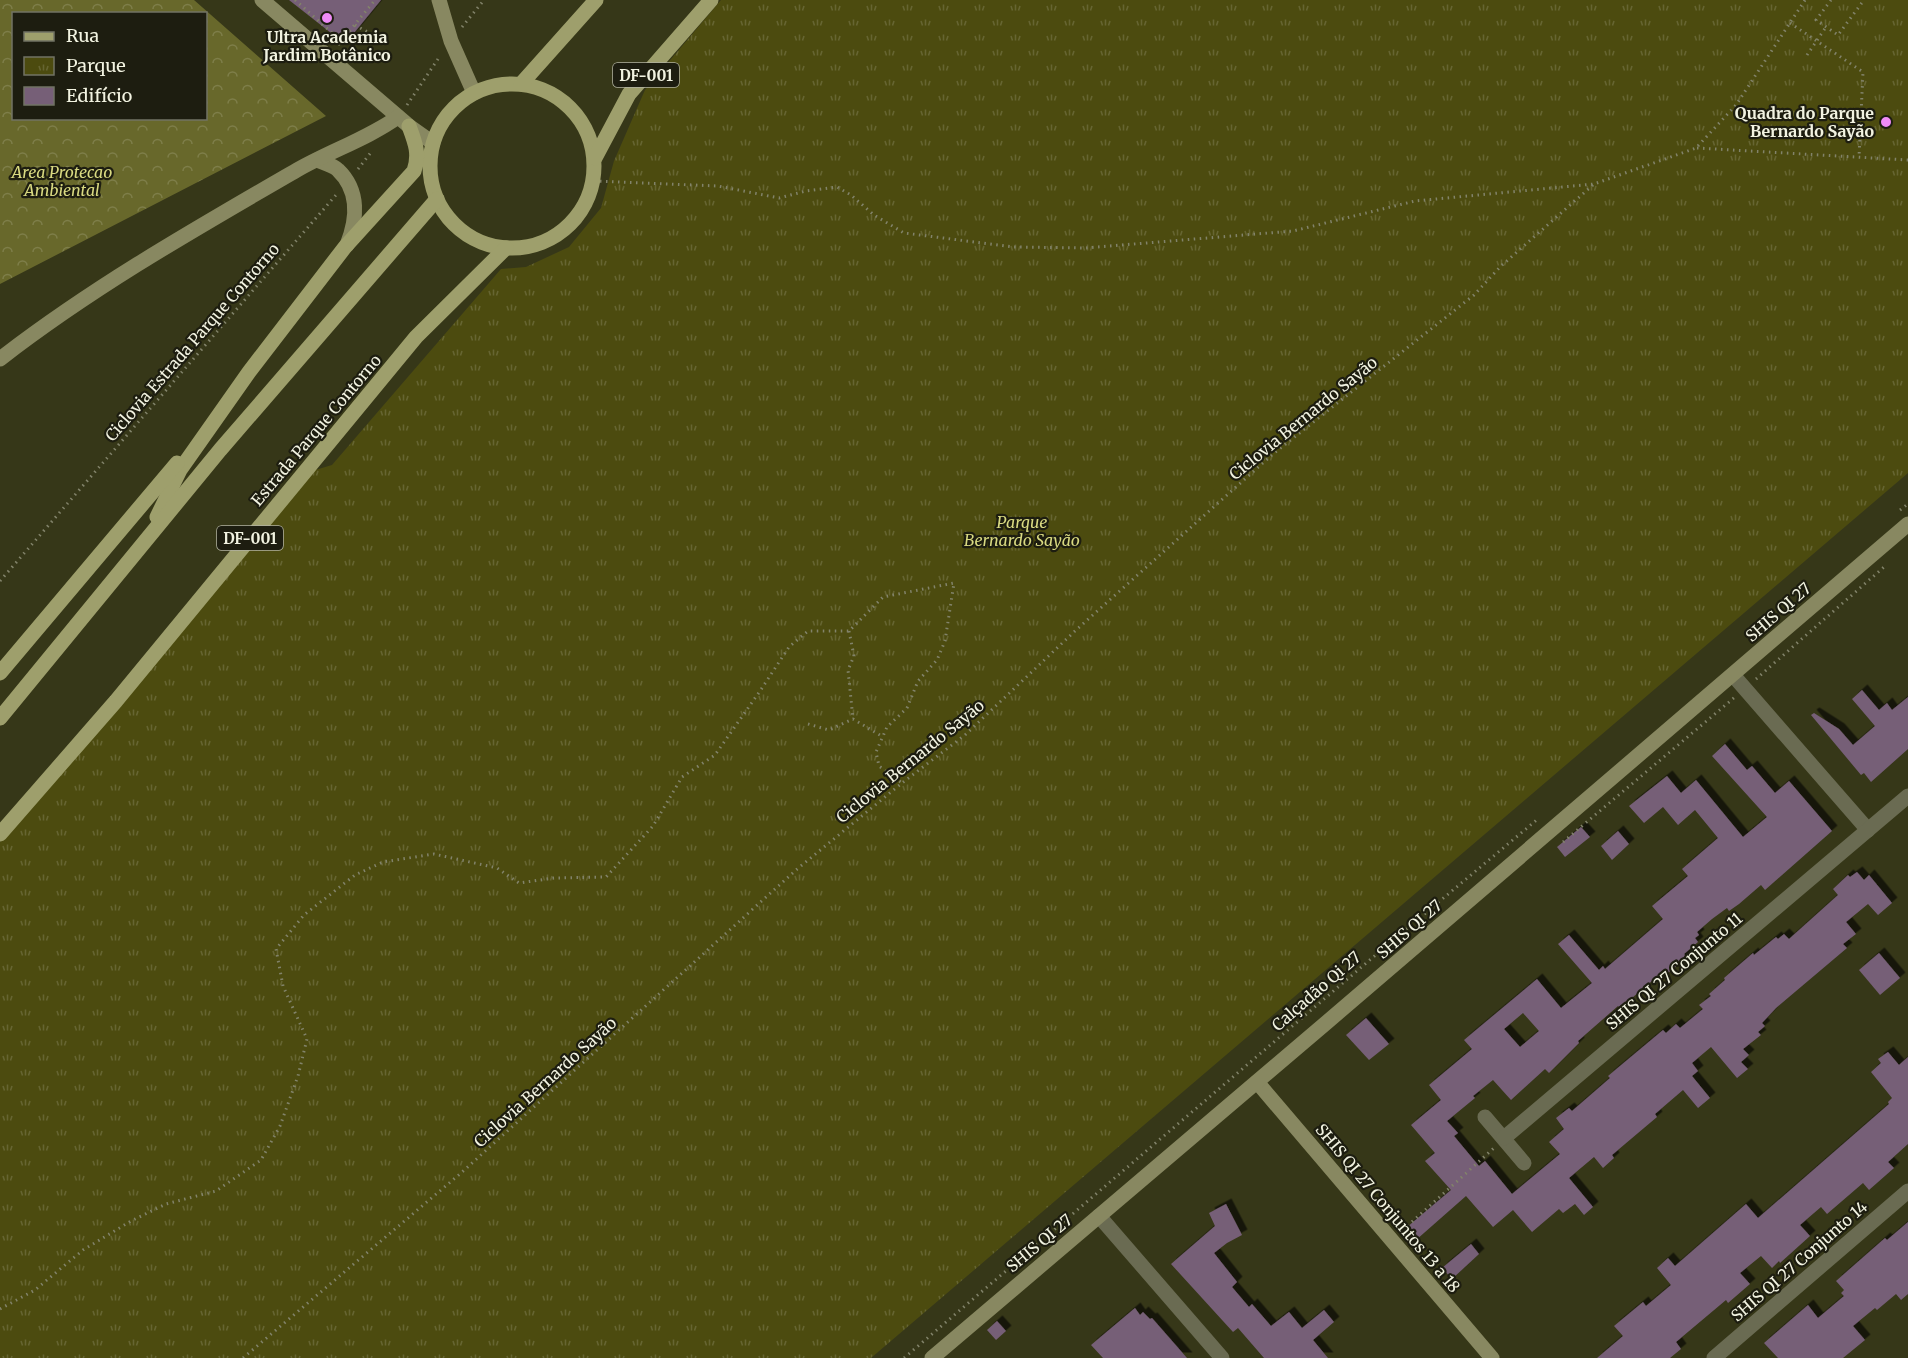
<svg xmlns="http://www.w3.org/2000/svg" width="1908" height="1358" font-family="Merriweather,serif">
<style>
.forest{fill:url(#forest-crowns);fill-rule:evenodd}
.park{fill:url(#park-tufts)}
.building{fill:#765f77;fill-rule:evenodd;filter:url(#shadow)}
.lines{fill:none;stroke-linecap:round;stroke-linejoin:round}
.path{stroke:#82836a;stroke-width:3;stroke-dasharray:1.5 4.5;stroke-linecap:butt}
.street{stroke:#6a6b52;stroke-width:15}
.secondary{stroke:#888861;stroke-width:15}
.primary{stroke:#9e9f6c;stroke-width:15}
.poi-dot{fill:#ef8bf7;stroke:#1d1d10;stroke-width:2}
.labels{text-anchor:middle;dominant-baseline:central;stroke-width:4.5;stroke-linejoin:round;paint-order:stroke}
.shield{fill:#1d1d10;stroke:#b2b3a2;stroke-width:1.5}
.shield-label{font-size:15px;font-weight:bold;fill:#f2f3e1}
.poi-label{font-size:16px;font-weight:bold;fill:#f2f3e1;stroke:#1d1d10}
.park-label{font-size:16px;font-style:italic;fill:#d9da81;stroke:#1d1d10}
.street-label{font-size:16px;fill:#f2f3e1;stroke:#1d1d10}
</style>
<defs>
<pattern id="forest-crowns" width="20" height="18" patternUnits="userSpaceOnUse" patternTransform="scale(1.5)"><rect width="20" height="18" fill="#68682b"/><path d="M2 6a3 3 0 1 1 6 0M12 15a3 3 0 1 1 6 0" fill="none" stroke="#7e7e49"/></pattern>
<pattern id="park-tufts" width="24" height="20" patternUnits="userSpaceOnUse" patternTransform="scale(1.5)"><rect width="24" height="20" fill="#4c4b0f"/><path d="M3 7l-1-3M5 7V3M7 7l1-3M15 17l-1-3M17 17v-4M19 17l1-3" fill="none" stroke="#666532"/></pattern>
<filter id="shadow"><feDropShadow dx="5.5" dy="-5.5" stdDeviation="0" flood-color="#0009"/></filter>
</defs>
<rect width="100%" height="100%" fill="#363718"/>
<path class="forest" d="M0,0h194l132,116 -326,168zM14,14h192v104h-192z"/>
<path class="park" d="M721,0h1187v473l-1037,885h-871v-516l302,-368 30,-9 169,-196 25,-2 43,-20 32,-39 13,-47 31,-71z"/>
<g class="building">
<path d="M289,0h92l-36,44z"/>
<path d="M1862,690l17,20 8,-7 5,7 16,-13v52l-37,33 -7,-9 -3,2 -50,-60 3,-2 25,16 14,16 22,-19 -23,-27z"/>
<path d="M1725,744l22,26 5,-4 23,27 14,-12 43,50 -67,59 -4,-5 -22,19 -10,7 -2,-3 -15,11 -15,13 2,3 -4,3 3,4 -14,12 3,3 -32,27 -3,-3 -32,27 -2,-2 -40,35 1,2 -30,30 -4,-4 -34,31 -18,-20 -20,16 2,2 -28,23 11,12 -4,3 25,30 6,-5 27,33 48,-40 -11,-12 15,-13 -8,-11 13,-10 3,3 38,-33 -2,-2 55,-46 3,3 10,-9 4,4 23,-19 -4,-4 12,-9 -2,-2 16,-14 -1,-2 29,-25 1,2 22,-18 2,2 6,-5 5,5 49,-44 -5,-6 15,-14 2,2 7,-5 7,8 5,-5 23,28 -14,12 -10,-11 -22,18 10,12 -13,10 4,4 -71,60 -14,15 3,3 -7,6 3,3 -18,14 6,6 -8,7 7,7 -11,9 -26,-31 -19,16 6,8 -6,5 18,22 -12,10 -15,-18 -28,24 2,3 -45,38 2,3 -11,10 -9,-11 -25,21 24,29 -9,8 -9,-11 -12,9 -4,-4 -27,23 -19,-22 -20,17 -27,-31 -50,44 -10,-12 45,-38 -26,-29 10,-8 -24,-28 30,-25 -12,-15 43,-36 -8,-9 73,-61 24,29 31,-25 -34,-39 11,-9 30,35 4,-4 2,3 58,-50 -11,-13 36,-30 -6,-7 36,-31 -23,-28 -17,15 -15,-18 -19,16 -15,-17 38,-30 14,17 15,-13 47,57 24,-20 -55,-61zM1523,1013l16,18 -19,16 -16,-18z"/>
<path d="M1581,827l9,10 -25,20 -8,-10z"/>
<path d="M1618,831l11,13 -17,16 -11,-14z"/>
<path d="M1879,953l21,25 -20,17 -21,-25z"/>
<path d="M1366,1018l23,26 -20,16 -23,-25z"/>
<path d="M1888,1052l11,13 9,-8v87l-20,18 6,6 -25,22 -6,-7 -36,31 -6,-7 -21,18 10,11 -30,27 -1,-2 -7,7 -11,-12 -21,17 10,11 -22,19 -2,-3 -50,42 5,7 -11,9h-73l26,-22 -9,-10 29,-24 3,4 25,-21 -14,-17 11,-10 7,8 71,-62 12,14 131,-114 -1,-2 4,-4 -21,-26 10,-9 -3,-4z"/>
<path d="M1226,1204l16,31 -15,8 -13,10 23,29 -5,5 17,20 3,-3 19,22 18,-14 13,16 22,-18 10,12 -21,18 15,18h-64l-26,-30 -5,4 -62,-68 44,-38 -6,-13z"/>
<path d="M1908,1222v72l-7,6 -5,-6 -19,16 -2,-2 -22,18 12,14 -22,18h-65l-14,-15 44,-38 10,13 26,-22 -3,-3 3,-3 -8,-9 49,-43 2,2z"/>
<path d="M1471,1244l8,10 -27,25 -10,-11z"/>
<path d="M1135,1308l5,7 3,-3 7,7 2,-1 35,40h-84l-12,-13z"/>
<path d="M997,1321l9,10 -10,9 -9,-10z"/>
</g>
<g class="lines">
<g class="path">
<path d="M295,0l46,41"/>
<path d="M1831,0l-15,20 22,15 26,-35"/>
<path d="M1790,23l73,49 -4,85"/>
<path d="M355,25l23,13"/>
<path d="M462,27l22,-27"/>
<path d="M338,45l37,-45"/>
<path d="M1807,55l19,-28"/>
<path d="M407,105l33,-49"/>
<path d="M1697,148l211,12"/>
<path d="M358,169l14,-18"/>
<path d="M594,181l124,5 61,12 27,-7 31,-4 14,8 23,20 30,18 110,14 71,1 208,-17 122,-30 179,-17 102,-36 40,-43 69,-105"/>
<path d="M1900,510l8,-6"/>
<path d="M0,581l336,-386"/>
<path d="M849,631l5,25 -6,14 5,49"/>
<path d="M1756,679l128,-112"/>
<path d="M808,724l21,6 24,-11 30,18"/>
<path d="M1563,842l172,-145"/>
<path d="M1403,1230l91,-82"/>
<path d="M0,1309l35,-19 48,-40 48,-29 35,-17 50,-13 45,-31 19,-34 18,-50 9,-37 -24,-53 -7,-37 28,-34 51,-40 28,-13 51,-8 63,14 22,15 35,-5 52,-1 47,-51 29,-49 33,-22 45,-64 29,-44 19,-16h41l34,-34 71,-14 -9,58 -8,19 -19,21 -11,27 -20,19 -11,25 3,14 23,17"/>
<path d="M243,1358l218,-185 335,-303 106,-87 63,-48 110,-104 198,-177 201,-159 27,-29 93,-82"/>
<path d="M904,1358l481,-411 154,-129"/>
</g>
<g class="street">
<path d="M1733,675l135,155"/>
<path d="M1485,1117l39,46"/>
<path d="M1504,1138l404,-342"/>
<path d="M1099,1216l123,142"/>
<path d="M1714,1358l194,-167"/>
</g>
<g class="secondary">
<path d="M262,0l147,126 24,17"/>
<path d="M439,0l12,41 23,52"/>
<path d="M317,160c7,3 16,5 21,10 22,21 19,50 9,75"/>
<path d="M0,359c93,-72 195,-130 297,-189 33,-19 70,-31 101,-53"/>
<path d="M1257,1082l235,276"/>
<path d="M932,1358l394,-335 582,-499"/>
</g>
<g class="primary">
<circle cx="512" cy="166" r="82"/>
<path d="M521,84l75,-84"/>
<path d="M595,158l34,-64 82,-94"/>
<path d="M157,517l23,-47 69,-98 96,-125 69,-76c6,-17 1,-29 -5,-45"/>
<path d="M0,673l177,-210"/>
<path d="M0,718l220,-268 217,-251"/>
<path d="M0,834l116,-133 300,-364 90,-89"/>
</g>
</g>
<g class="poi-dot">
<circle cx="327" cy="18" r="6"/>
<circle cx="1886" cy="122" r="6"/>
</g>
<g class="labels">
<g class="shield">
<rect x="613" y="63" width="66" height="24" rx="4.5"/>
<rect x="217" y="526" width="66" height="24" rx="4.5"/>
</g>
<g class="shield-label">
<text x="646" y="75">DF-001</text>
<text x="250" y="538">DF-001</text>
</g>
<g class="poi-label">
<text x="327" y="37">Ultra Academia<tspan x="327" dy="18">Jardim Botânico</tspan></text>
<text x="1874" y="113" text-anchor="end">Quadra do Parque<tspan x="1874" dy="18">Bernardo Sayão</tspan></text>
</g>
<g class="park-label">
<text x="62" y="172">Area Protecao<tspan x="62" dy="18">Ambiental</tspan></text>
<text x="1022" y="522">Parque<tspan x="1022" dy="18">Bernardo Sayão</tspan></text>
</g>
<g class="street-label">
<text transform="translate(192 342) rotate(-49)">Ciclovia Estrada Parque Contorno</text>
<text transform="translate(1303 418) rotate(-39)">Ciclovia Bernardo Sayão</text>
<text transform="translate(316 430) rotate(-50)">Estrada Parque Contorno</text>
<text transform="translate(1778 612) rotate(-41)">SHIS QI 27</text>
<text transform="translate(910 761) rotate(-39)">Ciclovia Bernardo Sayão</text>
<text transform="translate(1409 929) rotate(-41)">SHIS QI 27</text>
<text transform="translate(1674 971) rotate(-40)">SHIS QI 27 Conjunto 11</text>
<text transform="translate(1316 991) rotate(-41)">Calçadão Qi 27</text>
<text transform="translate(545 1082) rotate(-42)">Ciclovia Bernardo Sayão</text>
<text transform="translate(1388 1208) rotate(50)">SHIS QI 27 Conjuntos 13 a 18</text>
<text transform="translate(1039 1243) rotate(-40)">SHIS QI 27</text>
<text transform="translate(1799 1261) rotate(-41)">SHIS QI 27 Conjunto 14</text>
</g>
</g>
<rect x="12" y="12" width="195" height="108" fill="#1d1d10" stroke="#727364" stroke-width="1.5"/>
<rect x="24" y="32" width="30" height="9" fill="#9e9f6c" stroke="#727364" stroke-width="1.5"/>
<text x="66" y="42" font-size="18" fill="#f2f3e1">Rua</text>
<rect x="24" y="57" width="30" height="18" fill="url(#park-tufts)" stroke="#727364" stroke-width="1.5"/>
<text x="66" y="72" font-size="18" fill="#f2f3e1">Parque</text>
<rect x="24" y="87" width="30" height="18" fill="#765f77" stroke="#727364" stroke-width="1.5"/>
<text x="66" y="102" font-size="18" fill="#f2f3e1">Edifício</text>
</svg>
